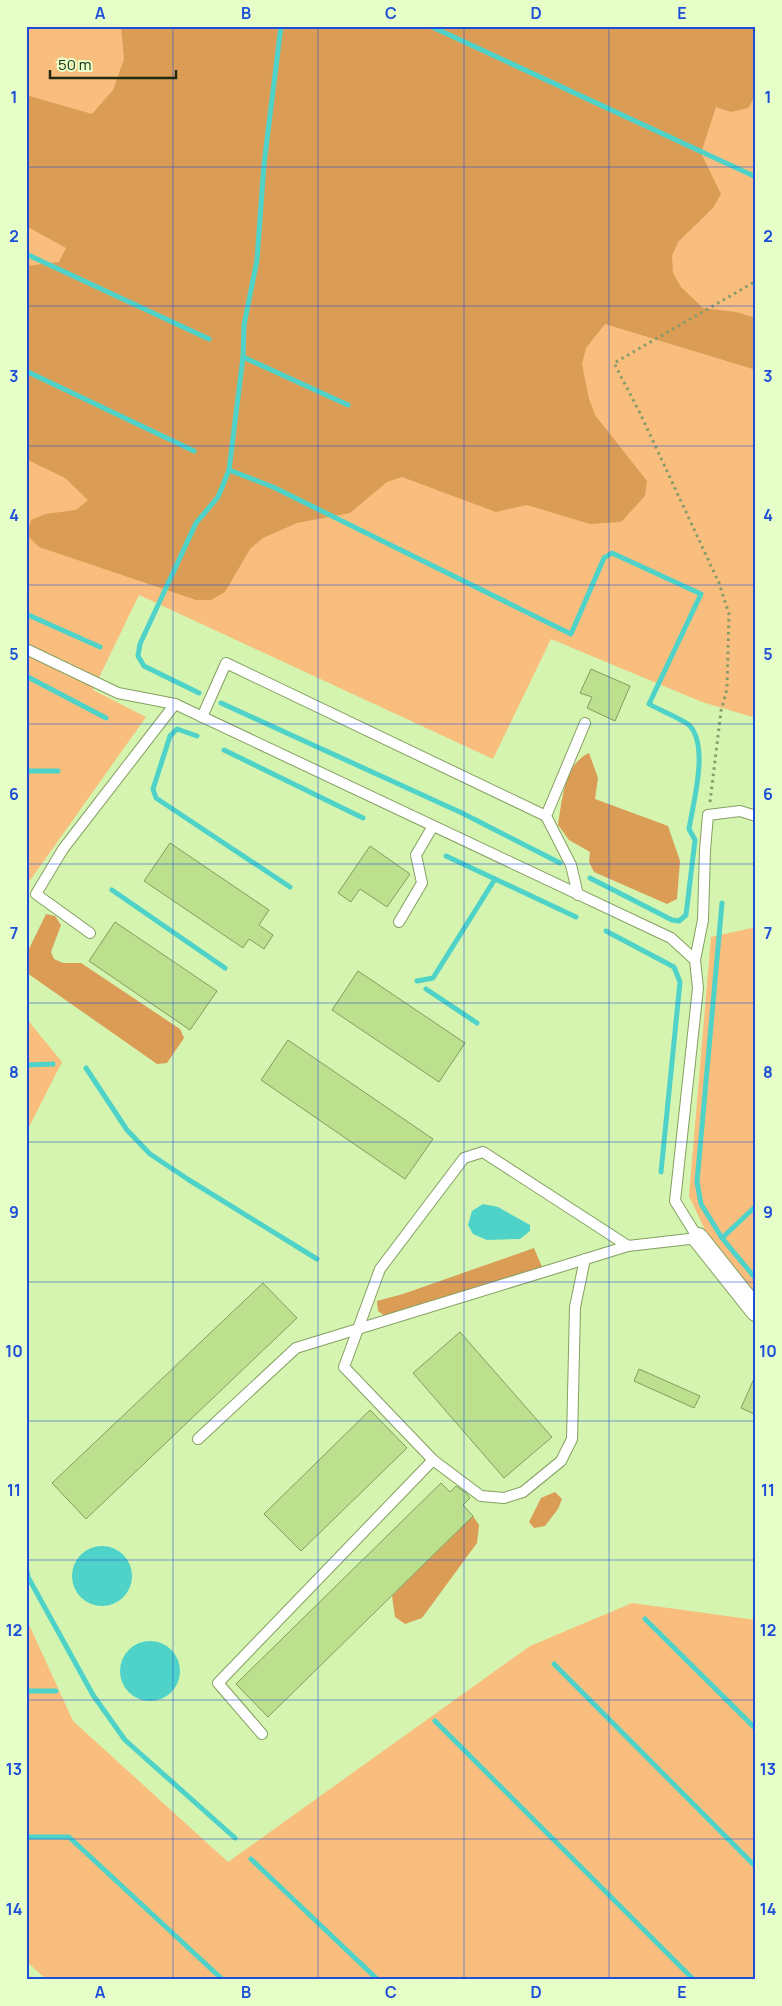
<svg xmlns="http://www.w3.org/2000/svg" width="782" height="2006" font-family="Manrope,sans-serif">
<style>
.green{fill:#f9be7d}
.forest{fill:#db9c56}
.water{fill:#4fd3c8}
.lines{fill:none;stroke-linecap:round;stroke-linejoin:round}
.stream{stroke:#4fd3c8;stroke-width:5}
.building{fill:#bce08d;stroke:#829e5e}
.service-casing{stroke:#85a061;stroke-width:12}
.minor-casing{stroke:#85a061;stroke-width:22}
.path{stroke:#859c6a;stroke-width:3;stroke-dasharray:2.5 4;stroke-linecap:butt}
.service{stroke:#fff;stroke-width:10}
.minor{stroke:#fff;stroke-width:20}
.grid{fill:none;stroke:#1d4ed8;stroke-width:1;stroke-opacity:0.55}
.neatline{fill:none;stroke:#1d4ed8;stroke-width:2}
.grid-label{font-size:16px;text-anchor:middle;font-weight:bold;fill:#1d4ed8}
</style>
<rect width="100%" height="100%" fill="#d5f4b0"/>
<g class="green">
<path d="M26,26h730v692l-54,-16 -151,-63 -58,120 -354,-164 -46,95 53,27 -120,169z"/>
<path d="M756,927v367l-49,-60 -18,-38 22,-259z"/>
<path d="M26,1018l36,44 -36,71z"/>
<path d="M632,1603l124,17v360h-709l-21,-19v-343l47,103 155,141 302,-216z"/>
</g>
<g class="forest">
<path d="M121,26h635v69l-8,13 -17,4 -15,-5 -15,46 20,41 -8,14 -35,34 -6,14 1,17 8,14 22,21 33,4 20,6v52l-151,-46 -19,24 -4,16 7,35 6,16 52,66 -2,15 -24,26 -31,2 -63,-19 -31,7 -94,-35 -15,5 -37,31 -53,10 -34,15 -13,11 -25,43 -14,8h-15l-157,-53 -12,-12 4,-15 14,-6 31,-4 12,-10 -23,-22 -39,-19v-193l33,-4 7,-14 -40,-22v-131l66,19 21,-24 11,-31z"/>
<path d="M589,753l9,25 -3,21 73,27 12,35 -3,38 -10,5 -73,-32 -5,-10 1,-10 -21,-12 -11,-15c4,-24 6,-61 31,-72z"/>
<path d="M46,914l9,2 6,9 -10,27 3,7 9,4h18l99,66 4,9 -17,25 -10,1 -130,-91 -1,-18z"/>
<path d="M534,1248l8,19 -157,49 -7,-5 -1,-10 26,-7z"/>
<path d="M555,1492l7,7 -4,10 -13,17 -11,2 -5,-6 12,-24z"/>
<path d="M473,1516l6,9 -2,18 -55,75 -17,6 -10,-7 -3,-21z"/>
</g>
<g class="water">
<path d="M483,1204l15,3 32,18v6l-10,8 -33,1 -14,-6 -5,-9 4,-14z"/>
<circle cx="102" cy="1576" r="30"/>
<circle cx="150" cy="1671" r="30"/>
</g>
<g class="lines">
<g class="stream">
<path d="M430,26l326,151"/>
<path d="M26,254l183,85"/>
<path d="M243,357l105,48"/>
<path d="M26,371l168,80"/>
<path d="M229,470l44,17 298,147 33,-76 8,-5 89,41 -52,110c8,5 36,16 41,22 19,22 3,77 -1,103l6,11 -9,75 -7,6 -7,-1 -82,-42"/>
<path d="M26,614l74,33"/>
<path d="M26,676l80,42"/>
<path d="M199,693l-55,-27 -6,-10 2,-12 56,-121 22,-26 11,-27 14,-113 1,-32 13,-65 7,-96 17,-138"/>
<path d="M221,703l241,110 98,50"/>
<path d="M197,736l-20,-7 -7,7 -17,53 3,9 134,89"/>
<path d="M224,750l139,68"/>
<path d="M26,771h32"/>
<path d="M446,856l130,61"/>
<path d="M112,890l113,78"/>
<path d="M722,903l-25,279 4,22 21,34 34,41"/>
<path d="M606,931l68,36 6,15 -19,190"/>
<path d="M417,981l16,-3 62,-99"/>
<path d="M426,989l51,34"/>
<path d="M26,1065l27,-1"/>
<path d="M86,1068l41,62 23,24 39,26 128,79"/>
<path d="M722,1238l34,-32"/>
<path d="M26,1566l2,11 65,118 32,45 110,98"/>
<path d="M645,1619l111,110"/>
<path d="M554,1664l202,203"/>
<path d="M26,1691h30"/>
<path d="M435,1721l259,259"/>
<path d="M26,1837h43l154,143"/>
<path d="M251,1859l127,121"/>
</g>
</g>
<g class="building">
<path d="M591,669l39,17 -15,35 -28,-13 5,-11 -12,-4z"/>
<path d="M170,843l99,67 -10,15 14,10 -9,14 -15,-10 -6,9 -99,-67z"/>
<path d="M370,846l40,28 -23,33 -27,-18 -9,13 -13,-9z"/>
<path d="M115,922l102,69 -27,39 -101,-69z"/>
<path d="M358,971l107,72 -26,39 -107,-72z"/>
<path d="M288,1040l145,99 -28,40 -144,-99z"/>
<path d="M263,1283l34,35 -211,201 -34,-36z"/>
<path d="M460,1332l92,105 -48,41 -91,-105z"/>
<path d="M639,1369l61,27 -6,12 -60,-27z"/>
<path d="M756,1374v41l-15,-7z"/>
<path d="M370,1410l37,38 -106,103 -37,-37z"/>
<path d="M441,1483l9,9 6,-6 10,7 4,5 -7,7 10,11 -205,201 -32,-33z"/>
</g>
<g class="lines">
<g class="service-casing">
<g id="service">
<path d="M26,649l92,44 57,11 496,234 24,22 3,28 -23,213 23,37 -70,8 -145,-94 -19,6 -84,111 -36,98 89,93 48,36 23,2 19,-6 38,-31 11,-22 3,-132 10,-48"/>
<path d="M202,717l24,-54 320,153"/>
<path d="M578,895l-7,-30 -25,-49 39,-93"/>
<path d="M399,922l23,-39 -6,-28 17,-29"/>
<path d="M90,933l-54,-39 27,-45 112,-145"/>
<path d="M695,960l8,-40 2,-70 3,-35 32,-4 16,5"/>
<path d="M198,1439l98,-91 332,-102"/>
<path d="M262,1734l-44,-51 215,-223"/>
</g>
</g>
<g class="minor-casing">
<path id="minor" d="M698,1238l58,73"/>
</g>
<path class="path" d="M710,802l11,-91 6,-22 2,-75 -10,-31 -79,-170 -26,-50 142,-82"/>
<use href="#service" class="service"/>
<use href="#minor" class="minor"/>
</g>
<path class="grid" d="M173,26v1954M318,26v1954M464,26v1954M609,26v1954M26,167h730M26,306h730M26,446h730M26,585h730M26,724h730M26,864h730M26,1003h730M26,1142h730M26,1282h730M26,1421h730M26,1560h730M26,1700h730M26,1839h730"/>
<rect width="782" height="2006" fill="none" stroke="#e6ffc9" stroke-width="55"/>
<path d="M50 70v8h126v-8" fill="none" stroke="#202b11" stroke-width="2.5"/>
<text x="58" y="70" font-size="15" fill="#202b11" stroke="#e6ffc9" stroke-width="4" paint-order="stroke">50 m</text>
<rect x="28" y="28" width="726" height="1950" class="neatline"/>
<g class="grid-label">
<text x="100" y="19">A</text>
<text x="246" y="19">B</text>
<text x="391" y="19">C</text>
<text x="536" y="19">D</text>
<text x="682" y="19">E</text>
<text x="14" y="103">1</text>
<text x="768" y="103">1</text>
<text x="14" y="242">2</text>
<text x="768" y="242">2</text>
<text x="14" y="382">3</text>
<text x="768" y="382">3</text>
<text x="14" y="521">4</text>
<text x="768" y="521">4</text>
<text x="14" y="660">5</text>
<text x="768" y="660">5</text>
<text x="14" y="800">6</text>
<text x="768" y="800">6</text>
<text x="14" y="939">7</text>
<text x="768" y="939">7</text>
<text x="14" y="1078">8</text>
<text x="768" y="1078">8</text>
<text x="14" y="1218">9</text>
<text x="768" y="1218">9</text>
<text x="14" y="1357">10</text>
<text x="768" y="1357">10</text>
<text x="14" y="1496">11</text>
<text x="768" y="1496">11</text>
<text x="14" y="1636">12</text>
<text x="768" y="1636">12</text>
<text x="14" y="1775">13</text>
<text x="768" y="1775">13</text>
<text x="14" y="1915">14</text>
<text x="768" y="1915">14</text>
<text x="100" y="1998">A</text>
<text x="246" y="1998">B</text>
<text x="391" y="1998">C</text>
<text x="536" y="1998">D</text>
<text x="682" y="1998">E</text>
</g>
</svg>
